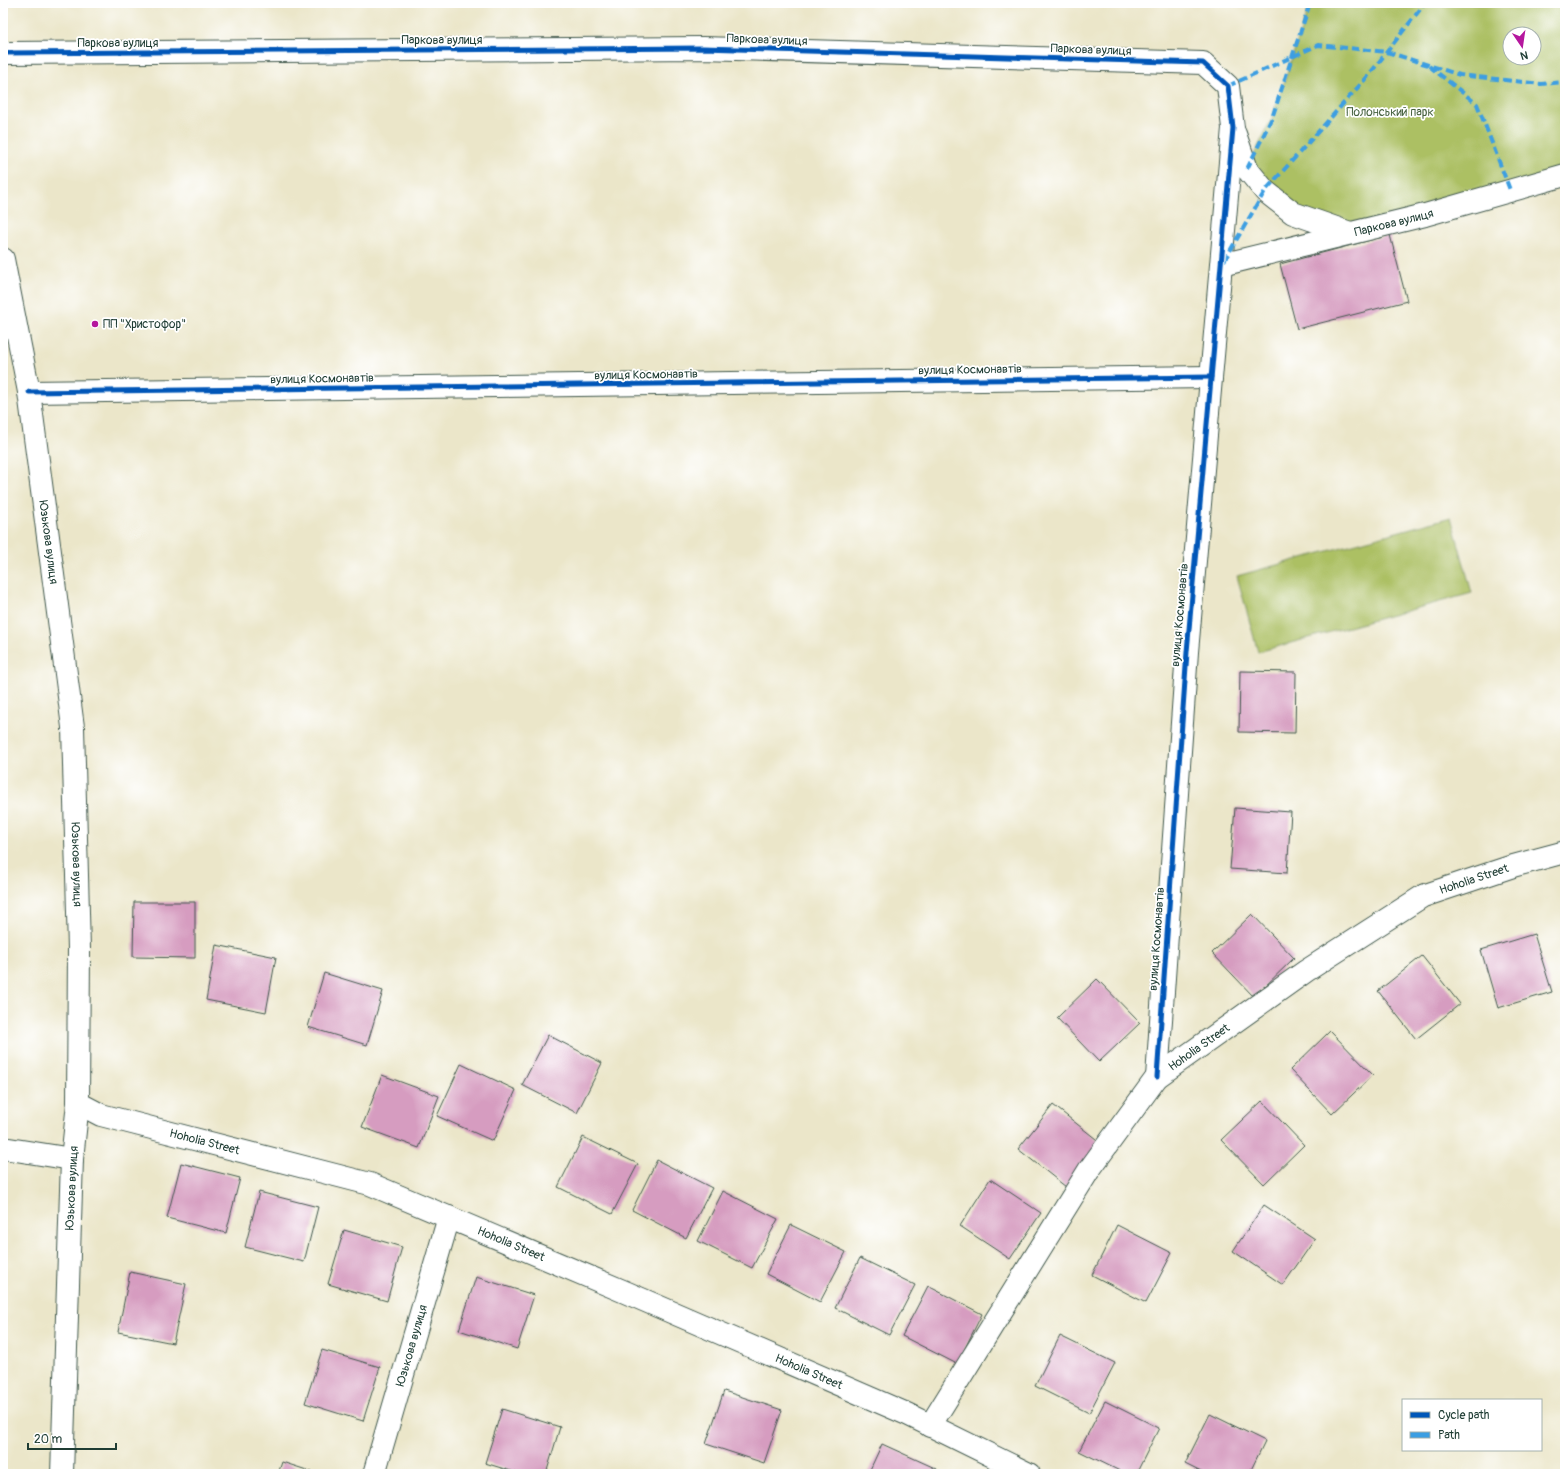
<svg xmlns="http://www.w3.org/2000/svg" width="1568" height="1477" font-family="Pangolin,sans-serif">
<style>
.green{fill:#acc064;stroke:#667e4c;fill-rule:evenodd}
.building{fill:#d69cc0}
.lines{fill:none;stroke-linecap:round;stroke-linejoin:round}
.minor-casing{stroke:#3e564a;stroke-width:24}
.major-casing{stroke:#3e564a;stroke-width:24}
.minor{stroke:#fff;stroke-width:22}
.major{stroke:#fff;stroke-width:22}
.quiet{stroke:#3c9ee2;stroke-width:4;stroke-dasharray:8 4;stroke-linecap:butt}
.cycleway-casing{stroke:#fff;stroke-width:8}
.cycleway{stroke:#0057b8;stroke-width:5}
.poi-dot{fill:#b5179e;stroke:#fff;stroke-width:1.5}
.labels{text-anchor:middle;dominant-baseline:central;stroke-width:3.5;stroke-linejoin:round;paint-order:stroke}
.street-label{font-size:12px;fill:#1f3d34;stroke:#fff}
.park-label{font-size:12px;fill:#496442;stroke:#fff}
.poi-label{font-size:12px;fill:#1f3d34;stroke:#fff;text-anchor:start}
</style>
<rect width="100%" height="100%" fill="#fff"/>
<filter id="ink" filterUnits="userSpaceOnUse"><feTurbulence type="fractalNoise" baseFrequency=".025" numOctaves="2"/><feDisplacementMap in="SourceGraphic" scale="8" xChannelSelector="R" yChannelSelector="G"/><feConvolveMatrix kernelMatrix="1 2 1 2 8 2 1 2 1" color-interpolation-filters="sRGB"/></filter>
<filter id="wash" filterUnits="userSpaceOnUse"><feTurbulence type="fractalNoise" baseFrequency=".012" numOctaves="4" result="noise"/><feDisplacementMap in="SourceGraphic" scale="16" xChannelSelector="R" yChannelSelector="G"/><feGaussianBlur stdDeviation="0.9" result="paint"/><feColorMatrix in="noise" values="0 0 0 0 0 0 0 0 0 0 0 0 0 0 0 0 0 1.4 0 .05"/><feComposite in="paint" operator="in"/></filter>
<g filter="url(#wash)">
<rect width="100%" height="100%" fill="#ebe6c9"/>
<g class="green">
<path d="M1310,3h255v172l-215,58 -57,-20 -46,-44 25,-51zM1510,34h24v24h-24z"/>
<path d="M1451,517l21,76 -214,59 -21,-76z"/>
</g>
<g id="blocks">
<g class="building">
<path d="M1390,235l17,66 -110,28 -17,-65z"/>
<path d="M1240,671l56,1 -1,61 -56,-1z"/>
<path d="M1235,808l56,4 -4,61 -57,-4z"/>
<path d="M134,902h61v56l-62,-1z"/>
<path d="M1252,914l42,44 -40,39 -42,-44z"/>
<path d="M1534,934l18,58 -54,16 -17,-58z"/>
<path d="M216,945l60,12 -10,55 -60,-12z"/>
<path d="M1422,956l38,48 -44,35 -38,-48z"/>
<path d="M324,973l59,18 -16,54 -59,-18z"/>
<path d="M1097,979l43,44 -41,39 -42,-44z"/>
<path d="M1330,1031l43,44 -41,39 -42,-44z"/>
<path d="M548,1035l54,28 -25,50 -55,-28z"/>
<path d="M461,1064l55,26 -23,51 -56,-25z"/>
<path d="M382,1075l57,21 -20,52 -57,-21z"/>
<path d="M1262,1101l42,44 -40,39 -43,-44z"/>
<path d="M1053,1105l48,38 -35,44 -48,-38z"/>
<path d="M583,1137l55,27 -26,50 -54,-27z"/>
<path d="M657,1160l55,28 -26,50 -54,-28z"/>
<path d="M181,1163l59,15 -14,55 -59,-15z"/>
<path d="M990,1179l51,34 -31,46 -50,-33z"/>
<path d="M723,1191l55,28 -26,49 -54,-27z"/>
<path d="M259,1192l59,15 -14,55 -59,-15z"/>
<path d="M1264,1205l51,34 -32,46 -50,-34z"/>
<path d="M791,1225l55,27 -26,50 -54,-28z"/>
<path d="M1117,1225l55,28 -26,50 -54,-28z"/>
<path d="M344,1230l58,17 -15,54 -59,-17z"/>
<path d="M860,1258l55,27 -26,50 -54,-27z"/>
<path d="M130,1272l56,12 -13,59 -55,-11z"/>
<path d="M476,1277l58,18 -17,54 -58,-19z"/>
<path d="M928,1286l54,28 -25,50 -55,-28z"/>
<path d="M1060,1336l55,27 -26,50 -54,-27z"/>
<path d="M322,1350l58,17 -17,54 -58,-18z"/>
<path d="M724,1391l58,19 -18,53 -58,-19z"/>
<path d="M1105,1401l54,27 -23,46h-10l-47,-23z"/>
<path d="M502,1409l58,18 -14,47h-25l-36,-11z"/>
<path d="M1210,1414l55,27 -16,33h-44l-20,-10z"/>
<path d="M882,1444l55,25 -2,5h-67z"/>
<path d="M282,1462l37,12h-41z"/>
</g>
</g>
</g>
<g filter="url(#ink)">
<use href="#blocks" fill-opacity="0" stroke="#3e564a" stroke-width="1"/>
<g class="lines">
<g class="minor-casing">
<g id="minor">
<path d="M3,53l700,-5 500,15 25,23 5,42 -46,524 -30,425"/>
<path d="M1235,134l12,35 18,22 28,22 57,20"/>
<path id="s1" d="M1221,265l204,-50 140,-40"/>
<path d="M29,392l1182,-15"/>
<path id="s2" d="M78,1103l23,12 269,69 255,108 282,122 122,60"/>
<path d="M3,1148l69,11"/>
<path id="s3" d="M930,1426l159,-256 68,-93 149,-106 117,-75 90,-30 52,-14"/>
<path id="s4" d="M374,1474l75,-257"/>
</g>
</g>
<g class="major-casing">
<g id="major">
<path id="s5" d="M3,259l26,133 44,335 6,222 -1,154 -6,56 -10,315"/>
</g>
</g>
<use href="#minor" class="minor"/>
<use href="#major" class="major"/>
<g class="quiet">
<path d="M1429,66l48,38 33,86"/>
<path d="M1228,86l90,-41 69,7 73,23 81,9 24,-2"/>
<path d="M1247,169l25,-51 38,-115"/>
<path d="M1224,261l41,-70 103,-115 57,-73"/>
</g>
<g class="cycleway-casing">
<g id="cycleway">
<path d="M3,53l700,-5 500,15 25,23 5,42 -46,524 -30,425"/>
<path d="M29,392l1182,-15"/>
</g>
</g>
<use href="#cycleway" class="cycleway"/>
</g>
</g>
<circle class="poi-dot" cx="95" cy="324" r="4"/>
<g class="labels">
<g class="street-label">
<text x="442" y="40">Паркова вулиця</text>
<text transform="translate(767 40) rotate(2)">Паркова вулиця</text>
<text x="118" y="43">Паркова вулиця</text>
<text transform="translate(1091 50) rotate(2)">Паркова вулиця</text>
<text stroke="none"><textPath href="#s1" startOffset="178">Паркова вулиця</textPath></text>
<text transform="translate(970 370) rotate(-1)">вулиця Космонавтів</text>
<text transform="translate(646 375) rotate(-1)">вулиця Космонавтів</text>
<text transform="translate(322 379) rotate(-1)">вулиця Космонавтів</text>
<text stroke="none"><textPath href="#s5" startOffset="287">Юзькова вулиця</textPath></text>
<text transform="translate(1180 615) rotate(-85)">вулиця Космонавтів</text>
<text stroke="none"><textPath href="#s5" startOffset="611">Юзькова вулиця</textPath></text>
<text stroke="none"><textPath href="#s3" startOffset="792">Hoholia Street</textPath></text>
<text transform="translate(1157 939) rotate(-86)">вулиця Космонавтів</text>
<text stroke="none"><textPath href="#s3" startOffset="468">Hoholia Street</textPath></text>
<text stroke="none"><textPath href="#s2" startOffset="133">Hoholia Street</textPath></text>
<text transform="translate(72 1188) rotate(-87)">Юзькова вулиця</text>
<text stroke="none"><textPath href="#s2" startOffset="457">Hoholia Street</textPath></text>
<text stroke="none"><textPath href="#s4" startOffset="134">Юзькова вулиця</textPath></text>
<text stroke="none"><textPath href="#s2" startOffset="781">Hoholia Street</textPath></text>
</g>
<g class="park-label">
<text x="1390" y="112">Полонський парк</text>
</g>
<g class="poi-label">
<text x="103" y="324">ПП "Христофор"</text>
</g>
</g>
<rect width="1568" height="1477" fill="none" stroke="#fff" stroke-width="16"/>
<rect x="1402" y="1399" width="140" height="52" fill="#ffffff" stroke="#a5b1ae"/>
<rect x="1410" y="1412" width="20" height="6" fill="#0057b8" stroke="#a5b1ae"/>
<text x="1438" y="1419" font-size="12" fill="#1f3d34">Cycle path</text>
<rect x="1410" y="1432" width="20" height="6" fill="#3c9ee2" stroke="#a5b1ae"/>
<text x="1438" y="1439" font-size="12" fill="#1f3d34">Path</text>
<g transform="translate(1522 46) rotate(167)"><circle r="19" fill="#ffffff" stroke="#a5b1ae"/>
<path d="M0-3L7 15L0 10L-7 15Z" fill="#b5179e"/>
<text y="-6" font-size="11" font-weight="bold" text-anchor="middle" fill="#1f3d34">N</text>
</g>
<path d="M28 1443v6h88v-6" fill="none" stroke="#1f3d34" stroke-width="2"/>
<text x="34" y="1443" font-size="12" fill="#1f3d34" stroke="#ffffff" stroke-width="3" paint-order="stroke">20 m</text>
</svg>
